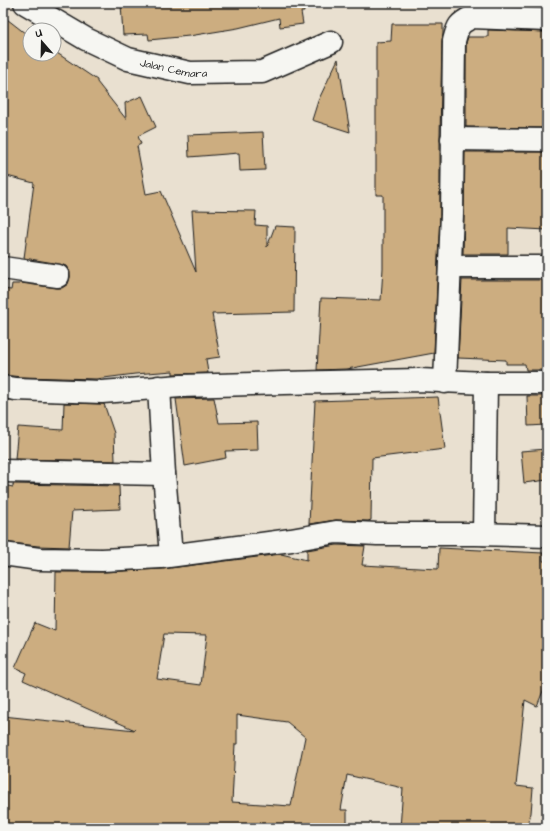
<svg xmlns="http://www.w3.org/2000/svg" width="550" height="831" font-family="'Architects Daughter',sans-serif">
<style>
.building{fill:#ccad80;stroke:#1c1c1c;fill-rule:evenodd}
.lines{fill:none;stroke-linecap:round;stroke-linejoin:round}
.street-casing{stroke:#1c1c1c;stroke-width:25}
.street{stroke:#f6f6f2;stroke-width:22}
.labels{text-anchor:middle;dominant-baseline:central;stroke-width:3.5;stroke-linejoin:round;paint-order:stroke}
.street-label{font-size:11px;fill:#1c1c1c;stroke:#f6f6f2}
</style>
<rect width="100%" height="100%" fill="#e9e0d0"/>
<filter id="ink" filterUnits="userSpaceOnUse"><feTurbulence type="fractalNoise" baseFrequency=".025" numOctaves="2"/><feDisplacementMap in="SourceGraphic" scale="8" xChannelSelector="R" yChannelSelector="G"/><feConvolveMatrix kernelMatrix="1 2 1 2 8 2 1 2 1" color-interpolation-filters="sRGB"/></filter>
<g filter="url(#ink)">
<g class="building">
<path d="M149,3h154l1,9h-3l2,12 -23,3 -1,-9 -41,10 -49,8 -40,4 -1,-6 -25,1 -2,-31z"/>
<path d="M492,3h23v3l-23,-1z"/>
<path d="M3,16l27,21v17h21l3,2v-5l43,29v2l29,37 -1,-16 17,-7 14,31 -18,9 3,8 -4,2 9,48 15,-3 35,81 -4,-62 64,1 -1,14 12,1v21l8,-21 20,1 -1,85 -82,2 8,43 -14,2 2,14 -35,1v-3l-38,3 -39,5 -74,-2 -19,-2v-86l8,1 1,-6h8l1,-1 35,5h6l6,-4 2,-7v-5l-4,-6 -6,-2 -36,-6 10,-75 -31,-8z"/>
<path d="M392,24h51v10l-1,7 -2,94v79l-6,139 -87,16 -30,1 4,-72 60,2 2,-32v-73h-7v-153l15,-1z"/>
<path d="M488,30l59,2v96l-81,-1v-84l2,-6h20z"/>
<path d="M338,59l12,73 -38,-12 6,-19z"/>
<path d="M263,132l2,38 -25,1 -1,-18 -50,4 -1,-22z"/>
<path d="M465,152h82v78l-39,-2v26h-45l1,-40z"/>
<path d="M462,280h85v90h-21l-1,-6h-19v-4l-48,-2z"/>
<path d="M527,396h20v29l-19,1z"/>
<path d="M438,397l7,52 -73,9 -1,62 -3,1 -32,-1 -27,4 6,-123z"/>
<path d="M214,398l5,25 38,-1 1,28 -33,1 1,7 -41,8 -9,-67z"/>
<path d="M64,403l40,1 10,29 1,28 -100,-2 3,-32 45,3z"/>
<path d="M547,449v31l-23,3 -3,-32z"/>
<path d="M13,484l106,2 1,23 -48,2 -3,36 -31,-1 -35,-4v-57l10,2z"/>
<path d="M337,545l28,1 -3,19 76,4 1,-21 104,5v8h4v120l-10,25 -12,-6 -9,86 17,2 -2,25 -4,15h-127l3,-40 -56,-13 -6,35h6v18h-344v-112l132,14 -112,-50 3,-7 -11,-5 20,-45 20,8 1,-59h47l59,-3 119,-15 26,6v-10zM164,634l43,1 -6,50 -44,-6zM237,715l50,7 18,15 -14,69 -59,-4 3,-58h2z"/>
</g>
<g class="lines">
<g class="street-casing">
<g id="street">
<path id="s1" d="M25,3l61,36 42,20 62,14 72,-1 69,-30"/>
<path d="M452,139l95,1"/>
<path d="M450,267h97"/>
<path d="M3,268l55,8"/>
<path d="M445,382l7,-168 2,-173c4,-15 4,-17 18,-24l75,3"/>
<path d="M3,387l12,2 87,3 79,-6 103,-3 135,-3 67,3h61"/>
<path d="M159,387l5,87 7,81"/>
<path d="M3,471l161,3"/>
<path d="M484,534l2,-151"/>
<path d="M3,554l36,5 63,1 59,-3 130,-17 45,-8 41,2h99l71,2"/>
</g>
</g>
<use href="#street" class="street"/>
</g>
</g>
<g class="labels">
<g class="street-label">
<text stroke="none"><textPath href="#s1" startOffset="164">Jalan Cemara</textPath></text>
</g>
</g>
<rect width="550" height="831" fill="none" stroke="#f6f6f2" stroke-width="16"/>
<rect x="8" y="8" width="534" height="815" fill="none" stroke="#1c1c1c" stroke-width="1.5" filter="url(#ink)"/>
<g transform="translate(42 42) rotate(340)"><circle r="19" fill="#f6f6f2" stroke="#9f9f9c"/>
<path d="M0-3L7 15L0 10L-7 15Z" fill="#1c1c1c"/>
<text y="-6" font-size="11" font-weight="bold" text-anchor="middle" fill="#1c1c1c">U</text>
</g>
</svg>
